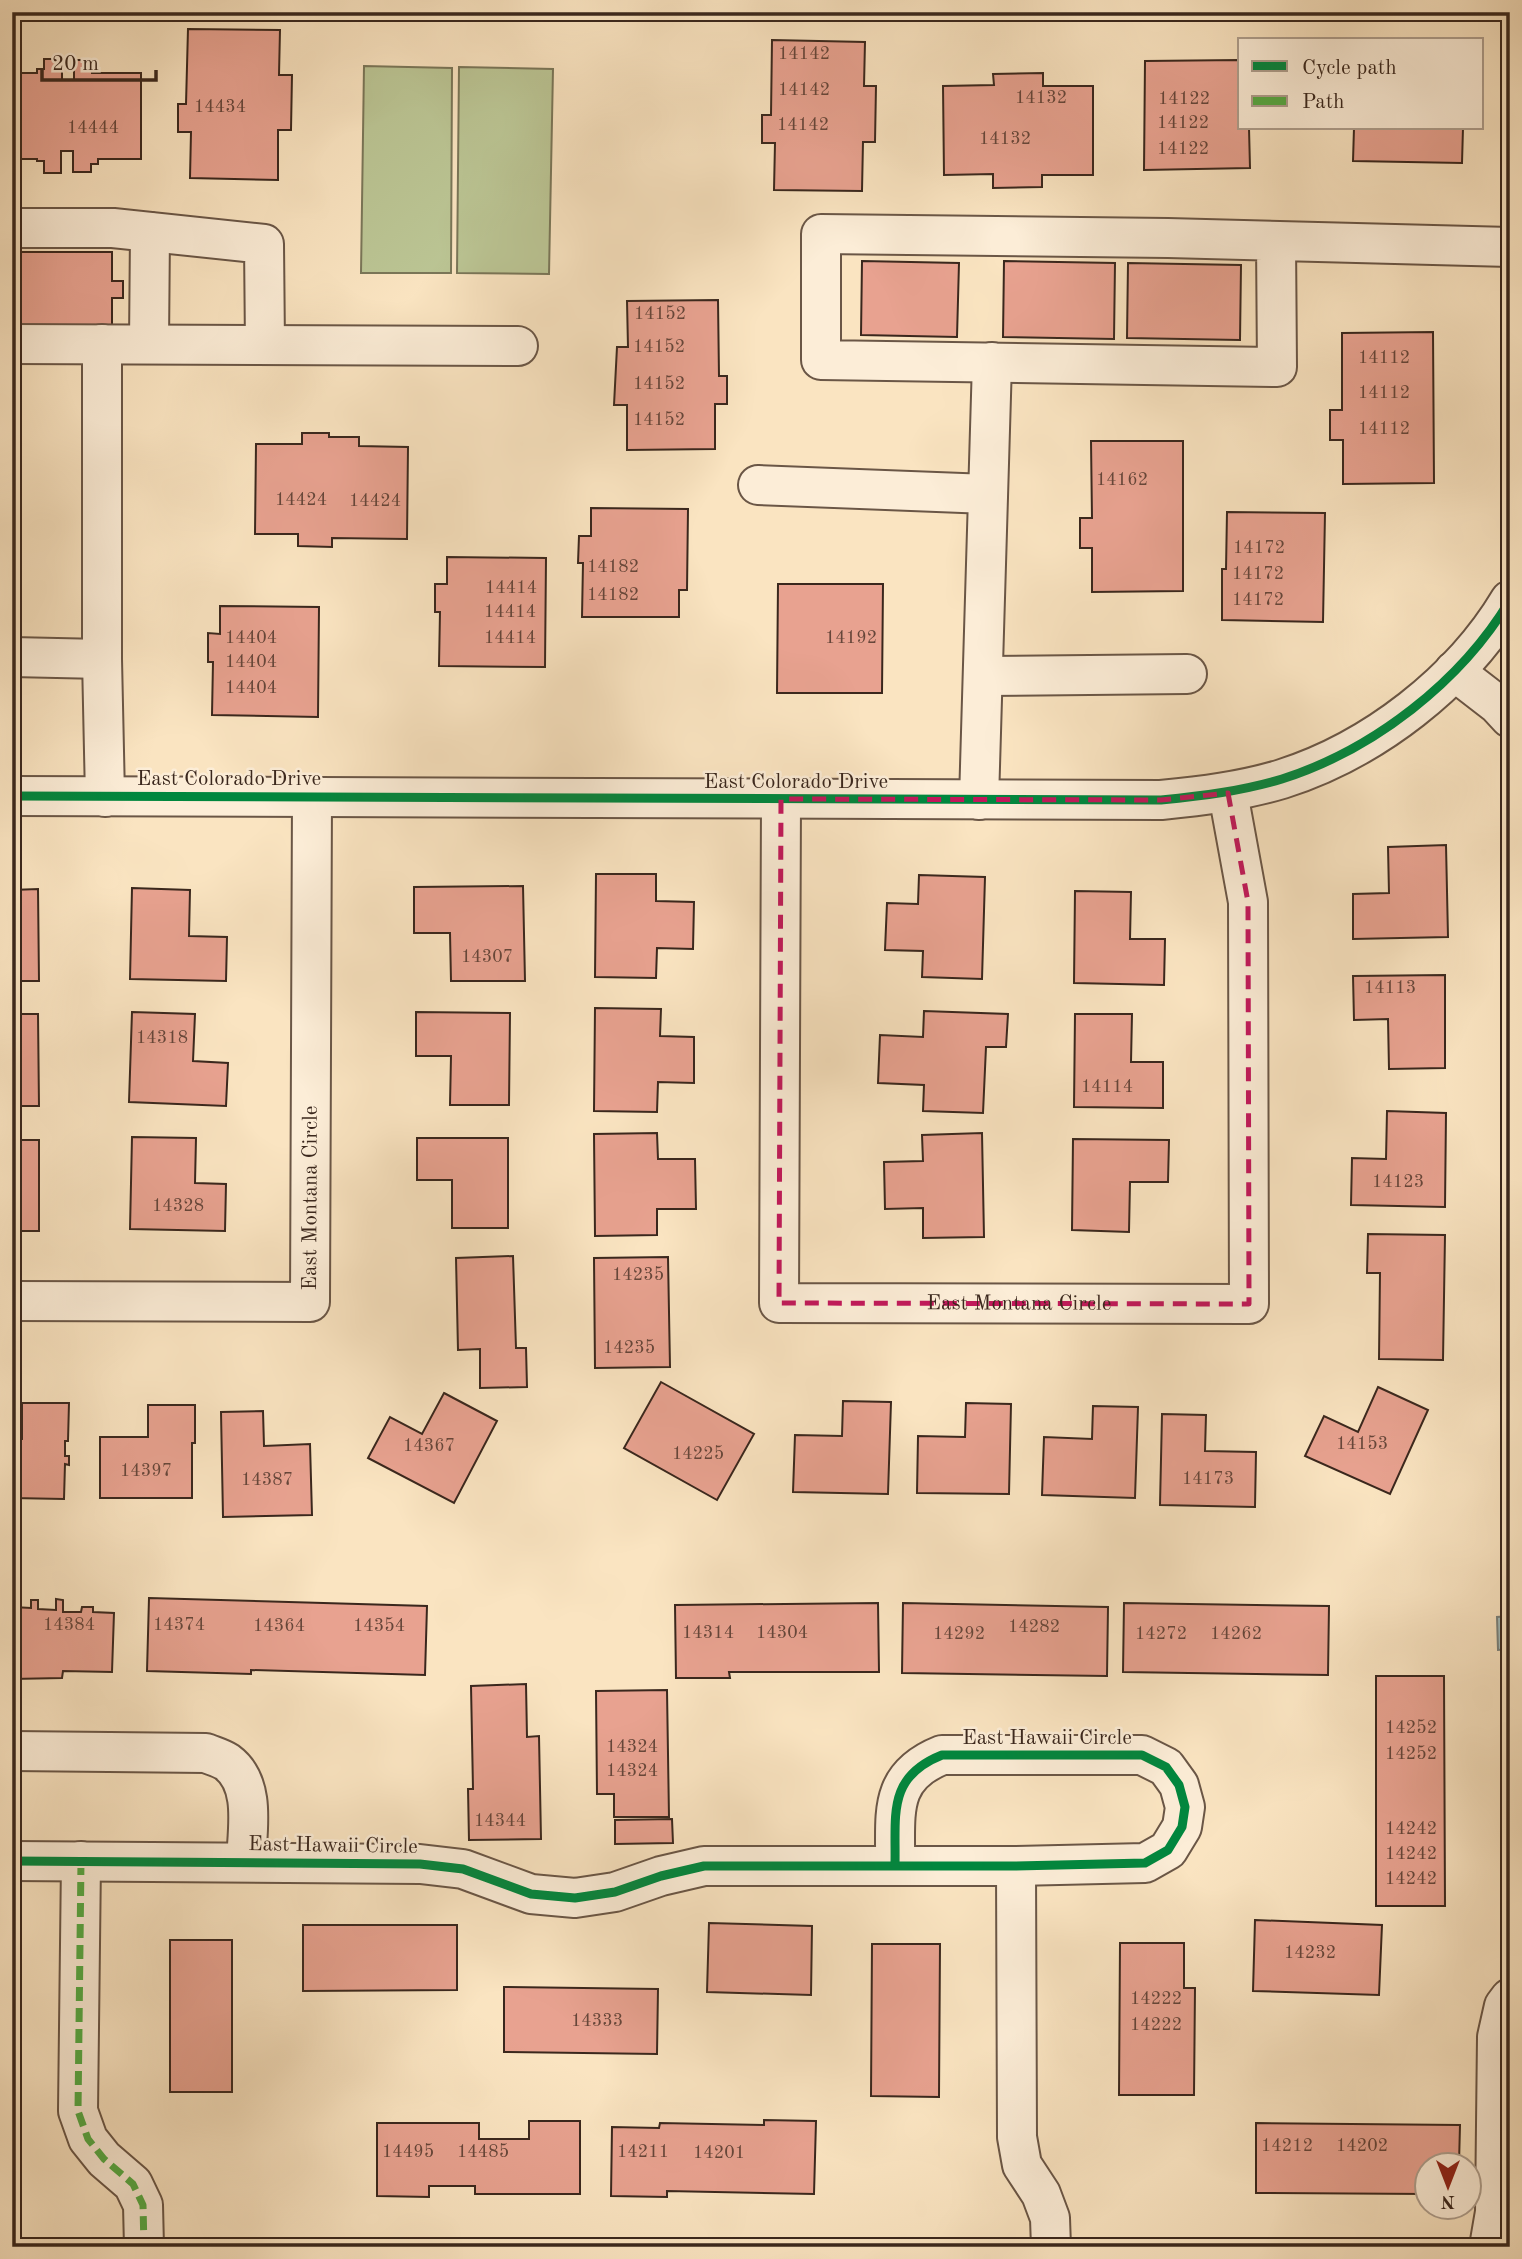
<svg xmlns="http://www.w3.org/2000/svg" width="1522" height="2259" font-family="'Old Standard TT',serif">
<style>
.green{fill:#bbc594;stroke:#7a7658;stroke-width:2}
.water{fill:#a2bcbc;stroke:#78807c;stroke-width:2}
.building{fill:#e8a290;stroke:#3a271d;stroke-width:2}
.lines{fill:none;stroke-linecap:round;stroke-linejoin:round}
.minor-casing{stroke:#6a5646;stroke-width:42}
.minor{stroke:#fcedd7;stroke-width:38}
.quiet{stroke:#55aa43;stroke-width:7;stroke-dasharray:14 7;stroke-linecap:butt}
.cycleway-casing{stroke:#fcedd7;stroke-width:13}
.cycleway{stroke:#00873e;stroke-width:9}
.marked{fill:none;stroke:#c2185b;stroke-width:5;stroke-dasharray:14 9;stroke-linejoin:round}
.labels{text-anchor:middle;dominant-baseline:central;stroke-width:5;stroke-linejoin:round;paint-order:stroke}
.number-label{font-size:18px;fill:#66463a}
.street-label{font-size:21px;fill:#3a271d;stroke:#fcedd7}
</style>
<rect width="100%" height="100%" fill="#fae4c1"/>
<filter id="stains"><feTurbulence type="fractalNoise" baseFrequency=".00286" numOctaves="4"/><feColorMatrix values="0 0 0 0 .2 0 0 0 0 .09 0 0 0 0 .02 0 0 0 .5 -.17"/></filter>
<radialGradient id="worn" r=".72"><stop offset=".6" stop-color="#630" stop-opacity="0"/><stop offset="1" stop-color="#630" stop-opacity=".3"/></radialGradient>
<g class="green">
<path d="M364,66l88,2 -1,205h-90z"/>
<path d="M459,67l94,2 -4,205 -92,-1z"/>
</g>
<path class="water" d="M1510,1616v33l-12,1 -1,-33z"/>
<g class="building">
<path d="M188,29l92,1 -1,45h13l-1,55h-13v50l-88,-2 1,-46h-13v-28h8z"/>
<path d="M772,40l93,2 -1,44h12l-1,56h-12l-1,49 -88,-1 1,-47h-13v-28h9z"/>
<path d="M44,59h18v21h12v-20h18v13h49v86h-43v5h-7v8h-18v-21h-12v22h-17v-12h-7v-2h-25v-86h25v-4h7z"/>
<path d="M1240,60v68h9l1,40 -106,2 1,-109z"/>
<path d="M1043,73v13h50v89h-51v12l-49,1v-14l-49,1 -1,-89 51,-1 -1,-11z"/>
<path d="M1354,128h109l-1,35 -109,-2z"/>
<path d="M12,252h100v29h11v17h-11v29l-100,-1z"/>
<path d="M862,261l97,2 -2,74 -96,-2z"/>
<path d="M1004,261l111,2 -1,76 -111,-2z"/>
<path d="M1128,263l113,2 -1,75 -113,-2z"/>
<path d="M718,300l1,76h8v28h-12v45l-88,1v-45h-13l3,-58h11l-1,-46z"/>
<path d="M1433,332l1,151 -91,1v-44h-13v-30h12v-77z"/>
<path d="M302,433h27v4h30v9l49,1 -1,92 -75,-1v9l-34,-1v-12h-43l1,-90h46z"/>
<path d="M1091,441h92v150l-91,1v-44h-12v-30h12z"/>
<path d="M591,508l97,1 -1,81h-8v27h-97l1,-54h-5l1,-27h12z"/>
<path d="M1227,512l98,1 -2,109 -101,-2v-51h4z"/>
<path d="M447,557l99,1 -1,109 -106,-1 1,-54h-5v-28h12z"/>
<path d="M778,584h105l-1,109h-105z"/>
<path d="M220,606l99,1 -1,110 -106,-2 1,-53h-5v-29l12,1z"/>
<path d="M1446,845l2,92 -95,2v-45l36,-1 -1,-46z"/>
<path d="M596,874h60v27l38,1 -1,47 -36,-1 -1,30 -61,-1z"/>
<path d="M919,875l66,2 -3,102 -60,-2 1,-26 -38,-1 2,-47 31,1z"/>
<path d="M523,886l2,95h-74l-1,-48h-36v-46z"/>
<path d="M132,888l58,2 -1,46 38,1 -1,44 -96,-2z"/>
<path d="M38,889l1,92h-27v-91z"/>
<path d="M1075,891l56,1 -1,47h35l-1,46 -90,-2z"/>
<path d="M1445,975v93l-56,1 -1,-50 -34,1 -1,-44z"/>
<path d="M595,1008l66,1 -1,27 34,1v46l-36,-1 -1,30 -63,-1z"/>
<path d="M924,1011l84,3 -2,33h-20l-3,66 -60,-2 1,-26 -46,-2 2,-48 43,2z"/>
<path d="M132,1012l63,2 -2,47 35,2 -2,43 -97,-4z"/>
<path d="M416,1012l94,1 -1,92h-59l1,-49h-35z"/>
<path d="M12,1014h26l1,92h-27z"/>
<path d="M1075,1014h57l-1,48h32v46l-89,-1z"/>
<path d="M1387,1111l59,2 -1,94 -94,-2 1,-47 34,1z"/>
<path d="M657,1133l1,26h37l1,50h-39v26l-62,1 -1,-102z"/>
<path d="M982,1133l2,104 -61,1v-30l-38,1 -1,-47 39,-1 -1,-26z"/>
<path d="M132,1137l64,1 -1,45 31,1 -1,47 -95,-2z"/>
<path d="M417,1138h91v90h-56v-48h-35z"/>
<path d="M1073,1139l96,1 -1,42h-38l-1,50 -57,-2z"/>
<rect x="12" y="1140" width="27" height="91"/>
<path d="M1368,1234l77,1 -2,125 -64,-1 1,-86h-13z"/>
<path d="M513,1256l3,92h10l1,39 -47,1v-39l-22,1 -2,-92z"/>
<path d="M668,1257l2,110 -75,1 -1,-110z"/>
<path d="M661,1382l93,52 -37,66 -93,-52z"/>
<path d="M1378,1387l50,23 -38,84 -85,-38 19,-40 34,16z"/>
<path d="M444,1393l53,28 -43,82 -86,-45 22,-41 32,17z"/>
<path d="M843,1401l48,1 -3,92 -95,-2 2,-57 47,1z"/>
<path d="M22,1403h47l-1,38h-3v15h4v9l-4,-1 -1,35 -52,-1v-60l10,1z"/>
<path d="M966,1403l45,1 -2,90 -92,-1 1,-57 47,1z"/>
<path d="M148,1405h47v38h-3v55h-92v-61h48z"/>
<path d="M1093,1406l45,1 -3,91 -93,-3 2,-58 48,2z"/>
<path d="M263,1411l1,35 46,-2 2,71 -89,2 -2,-105z"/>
<path d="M1162,1414l44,1 -1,36 51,1 -1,55 -95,-2z"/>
<path d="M149,1598l278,8 -2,69 -174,-5v4l-104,-3z"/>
<path d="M56,1599l7,1v12h18l1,-5h11v5l21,1 -2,59 -49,-1 -1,7 -50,1v-76l1,4 18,1v-8h7v9l18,1z"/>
<path d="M878,1603l1,69h-150l1,6h-54l-1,-73z"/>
<path d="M903,1603l205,4 -1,69 -205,-3z"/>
<path d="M1124,1603l205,3 -1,69 -205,-3z"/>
<path d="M1376,1676h68l1,230h-69z"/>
<path d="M526,1684l1,53 12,-1 2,103 -72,1 -1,-51h5l-2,-103z"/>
<path d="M667,1690l2,127h-55v-23h-17l-1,-103z"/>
<path d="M672,1819l1,24 -58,1v-24z"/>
<path d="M1255,1920l127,5 -3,70 -126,-4z"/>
<path d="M709,1923l103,3 -1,69 -104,-3z"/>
<path d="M303,1925h154v65l-154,1z"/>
<rect x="170" y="1940" width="62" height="152"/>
<path d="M1120,1943h64v45h11l-1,107h-75z"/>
<path d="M872,1944h68l-1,153 -68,-1z"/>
<path d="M504,1987l154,2 -1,65 -153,-2z"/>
<path d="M764,2120l52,1 -2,73 -147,-3v6l-56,-1 1,-69 47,1 1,-5 104,2z"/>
<path d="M529,2121h51v73h-105v-8h-46v11l-52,-1v-73h102v16h50z"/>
<path d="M1256,2123l204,2 -1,39h-31v30l-172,-1z"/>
</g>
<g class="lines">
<g class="minor-casing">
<g id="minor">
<path d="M12,228h101l151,16 1,101"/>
<path d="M1276,241l1,126 -456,-7v-126l347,4 342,9"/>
<path d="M12,344l506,2"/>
<path d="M102,344v315l3,138"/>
<path d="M149,344l1,-112"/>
<path d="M758,485l230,9"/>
<path d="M12,657l90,2"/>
<path d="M1454,671l44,34 12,13"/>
<path d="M983,676l204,-2"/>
<path d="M12,796l1149,4c41,-4 81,-9 121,-21 91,-29 179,-97 228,-179"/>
<path id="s1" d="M781,799l-2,504 470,1 -1,-402 -20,-109"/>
<path d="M979,800l13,-438"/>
<path id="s2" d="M12,1301l298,1 2,-505"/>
<path d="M12,1751l194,2c7,3 15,5 21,9 30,22 20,69 19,100"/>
<path d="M12,1861l408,3 43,5 68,25 44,4 40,-6 46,-16 43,-10h312l129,-3 23,-13 14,-23 3,-20 -6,-22 -13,-18 -24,-12h-200c-55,22 -46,59 -47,110"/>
<path d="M81,1861l-3,250 10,28 16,20 29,25 10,21 1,42"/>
<path d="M1016,1866l1,271 5,28 19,29 9,24 1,29"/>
<path d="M1489,2247l6,-35 2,-175 7,-31 6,-8"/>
</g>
</g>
<use href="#minor" class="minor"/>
<path class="quiet" d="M81,1861l-3,250 10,28 16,20 29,25 10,21 1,42"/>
<g class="cycleway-casing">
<g id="cycleway">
<path d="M12,796l1149,4c41,-4 81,-9 121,-21 91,-29 179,-97 228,-179"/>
<path d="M12,1861l408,3 43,5 68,25 44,4 40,-6 46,-16 43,-10h312l129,-3 23,-13 14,-23 3,-20 -6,-22 -13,-18 -24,-12h-200c-55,22 -46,59 -47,110"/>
</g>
</g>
<use href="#cycleway" class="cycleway"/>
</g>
<path class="marked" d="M1228,793l20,109 1,402 -470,-1 2,-504 380,1z"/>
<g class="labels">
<g class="number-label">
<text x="804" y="54">14142</text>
<text x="804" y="90">14142</text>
<text x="1041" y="98">14132</text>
<text x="1184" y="99">14122</text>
<text x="220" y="107">14434</text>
<text x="1183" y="123">14122</text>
<text x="803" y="125">14142</text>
<text x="93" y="128">14444</text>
<text x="1005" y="139">14132</text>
<text x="1183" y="149">14122</text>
<text x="660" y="314">14152</text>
<text x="659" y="347">14152</text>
<text x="1384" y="358">14112</text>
<text x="659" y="384">14152</text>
<text x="1384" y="393">14112</text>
<text x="659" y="420">14152</text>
<text x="1384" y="429">14112</text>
<text x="1122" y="480">14162</text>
<text x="301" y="500">14424</text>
<text x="375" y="501">14424</text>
<text x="1259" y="548">14172</text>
<text x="613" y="567">14182</text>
<text x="1258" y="574">14172</text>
<text x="511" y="588">14414</text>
<text x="613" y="595">14182</text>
<text x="1258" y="600">14172</text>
<text x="510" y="612">14414</text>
<text x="251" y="638">14404</text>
<text x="510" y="638">14414</text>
<text x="851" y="638">14192</text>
<text x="251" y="662">14404</text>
<text x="251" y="688">14404</text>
<text x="487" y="957">14307</text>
<text x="1390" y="988">14113</text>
<text x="162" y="1038">14318</text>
<text x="1107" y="1087">14114</text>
<text x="1398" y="1182">14123</text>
<text x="178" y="1206">14328</text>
<text x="638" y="1275">14235</text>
<text x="629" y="1348">14235</text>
<text x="1362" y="1444">14153</text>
<text x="429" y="1446">14367</text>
<text x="698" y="1454">14225</text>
<text x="146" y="1471">14397</text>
<text x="1208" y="1479">14173</text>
<text x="267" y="1480">14387</text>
<text x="69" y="1625">14384</text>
<text x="179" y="1625">14374</text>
<text x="279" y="1626">14364</text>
<text x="379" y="1626">14354</text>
<text x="1034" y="1627">14282</text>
<text x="708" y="1633">14314</text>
<text x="782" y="1633">14304</text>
<text x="959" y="1634">14292</text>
<text x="1161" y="1634">14272</text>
<text x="1236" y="1634">14262</text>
<text x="1411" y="1728">14252</text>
<text x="632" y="1747">14324</text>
<text x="1411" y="1754">14252</text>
<text x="632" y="1771">14324</text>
<text x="500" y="1821">14344</text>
<text x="1411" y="1829">14242</text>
<text x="1411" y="1854">14242</text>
<text x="1411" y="1879">14242</text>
<text x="1310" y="1953">14232</text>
<text x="1156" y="1999">14222</text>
<text x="597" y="2021">14333</text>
<text x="1156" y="2025">14222</text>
<text x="1287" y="2146">14212</text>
<text x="1362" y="2146">14202</text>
<text x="408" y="2152">14495</text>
<text x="483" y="2152">14485</text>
<text x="643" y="2152">14211</text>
<text x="719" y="2153">14201</text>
</g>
<g class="street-label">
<text x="229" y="779">East Colorado Drive</text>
<text x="796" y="782">East Colorado Drive</text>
<text stroke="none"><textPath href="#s2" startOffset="402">East Montana Circle</textPath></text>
<text stroke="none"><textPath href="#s1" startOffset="744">East Montana Circle</textPath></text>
<text x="1047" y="1738">East Hawaii Circle</text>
<text transform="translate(333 1846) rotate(1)">East Hawaii Circle</text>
</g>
</g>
<rect width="1522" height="2259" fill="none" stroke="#fae4c1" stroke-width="42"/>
<rect x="14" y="14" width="1494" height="2231" fill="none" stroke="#3a271d" stroke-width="3.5"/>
<rect x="21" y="21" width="1480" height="2217" fill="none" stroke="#3a271d" stroke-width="2"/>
<rect x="1238" y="38" width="245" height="91" fill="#fcedd7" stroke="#ae9e8d" stroke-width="2"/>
<rect x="1252" y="61" width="35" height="10" fill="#00873e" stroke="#ae9e8d" stroke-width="2"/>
<text x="1302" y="74" font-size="21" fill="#3a271d">Cycle path</text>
<rect x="1252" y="96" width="35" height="10" fill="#55aa43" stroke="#ae9e8d" stroke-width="2"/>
<text x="1302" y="108" font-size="21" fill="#3a271d">Path</text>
<g transform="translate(1448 2186) rotate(180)"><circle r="33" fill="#fcedd7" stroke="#ae9e8d" stroke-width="2"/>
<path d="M0-5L12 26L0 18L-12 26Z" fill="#8f2418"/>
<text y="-10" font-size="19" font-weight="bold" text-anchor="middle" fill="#3a271d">N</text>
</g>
<path d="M42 70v10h114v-10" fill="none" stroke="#3a271d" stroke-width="3.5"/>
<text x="52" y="70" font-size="21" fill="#3a271d" stroke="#fcedd7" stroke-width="5" paint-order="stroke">20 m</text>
<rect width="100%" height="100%" filter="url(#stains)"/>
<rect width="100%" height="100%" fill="url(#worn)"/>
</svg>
